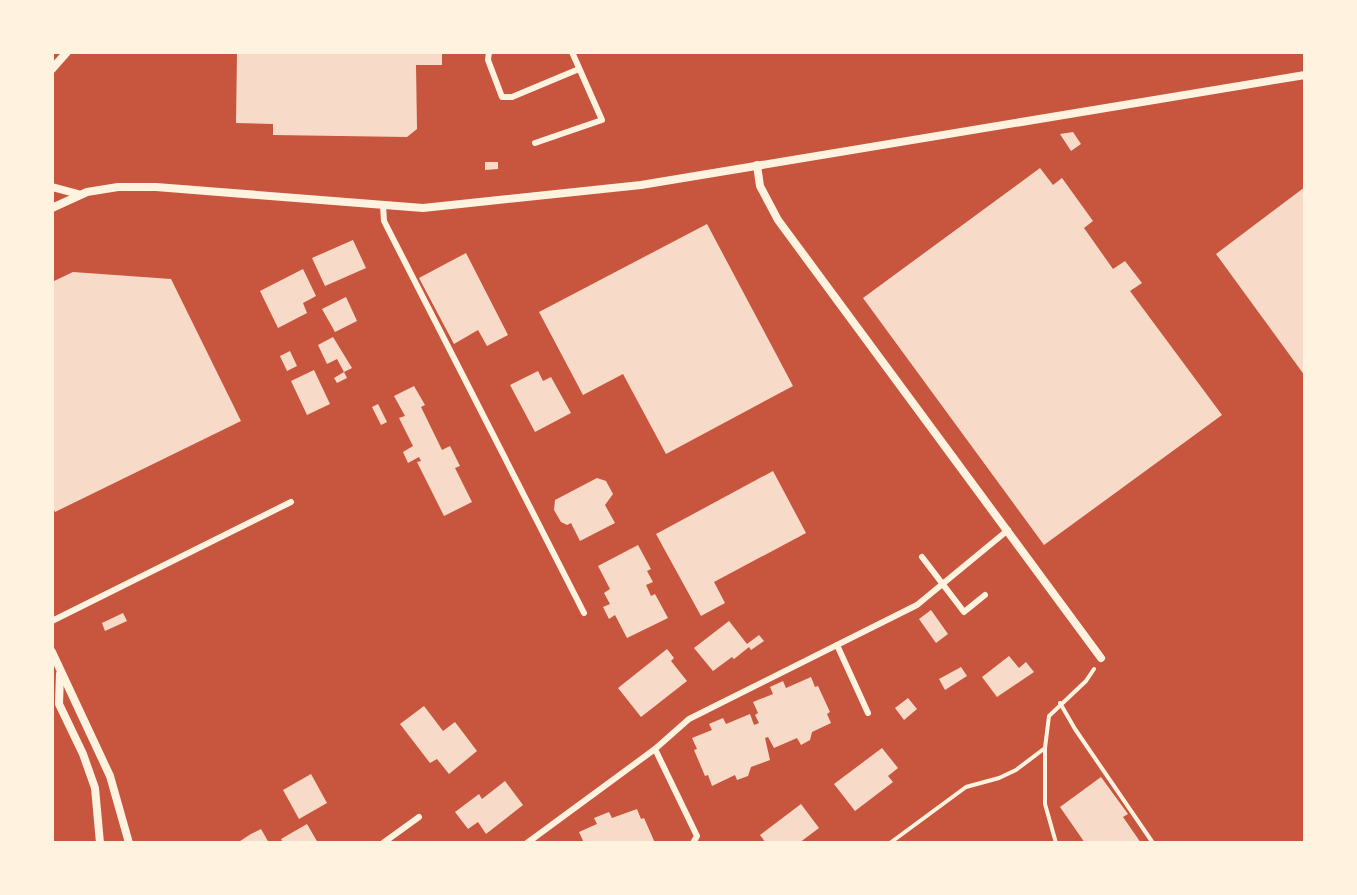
<svg xmlns="http://www.w3.org/2000/svg" width="1357" height="895" font-family="Ubuntu,sans-serif">
<style>
.building{fill:#f7dbc8}
.lines{fill:none;stroke-linecap:round;stroke-linejoin:round}
.path{stroke:#fff3e0;stroke-width:4}
.service{stroke:#fff3e0;stroke-width:6}
.minor{stroke:#fff3e0;stroke-width:8}
</style>
<rect width="100%" height="100%" fill="#c8553d"/>
<g class="building">
<path d="M237,52h205v13h-26l1,64 -10,8 -134,-2v-11l-37,-1z"/>
<path d="M1073,132l8,12 -10,7 -11,-17z"/>
<path d="M485,162h13v7l-13,1z"/>
<path d="M1040,168l13,17 9,-7 31,43 -9,7 29,41 12,-8 17,22 -12,8 92,124 -178,130 -181,-247z"/>
<path d="M1305,187v189l-89,-122z"/>
<path d="M707,224l86,162 -127,68 -43,-80 -40,21 -44,-83z"/>
<path d="M353,240l13,28 -41,18 -13,-28z"/>
<path d="M466,253l42,82 -21,11 -9,-16 -24,14 -35,-66z"/>
<path d="M303,269l13,27 -13,7 4,10 -29,15 -18,-37z"/>
<path d="M73,272l98,7 70,142 -186,91 -3,-6v-224z"/>
<path d="M346,297l11,24 -22,11 -13,-23z"/>
<path d="M333,337l19,31 -8,4 -7,-13 -10,5 -9,-19z"/>
<path d="M290,351l7,15 -10,5 -7,-15z"/>
<path d="M314,370l16,34 -23,11 -16,-34z"/>
<path d="M538,371l5,10 8,-4 20,36 -36,19 -25,-47z"/>
<path d="M344,372l3,6 -10,5 -3,-5z"/>
<path d="M414,386l11,19 -4,2 21,43 8,-4 10,20 -5,2 17,34 -28,14 -27,-54 4,-1 -2,-4 -11,6 -5,-11 10,-6 -14,-28 6,-2 -11,-20z"/>
<path d="M378,404l9,18 -6,3 -9,-18z"/>
<path d="M773,471l33,62 -92,49 11,21 -24,13 -45,-82z"/>
<path d="M597,478l9,3 7,13 -8,11 10,18 -35,18 -9,-18 -4,2 -6,-3 -7,-12 1,-10z"/>
<path d="M638,545l13,24 -4,2 6,11 -7,3 5,11 4,-2 13,24 -41,20 -12,-23 -6,4 -6,-12 7,-3 -6,-11 6,-4 -12,-23z"/>
<path d="M931,610l17,24 -12,9 -17,-24z"/>
<path d="M123,613l4,8 -22,10 -3,-8z"/>
<path d="M729,621l18,23 12,-9 5,6 -13,9 -2,-3 -15,12 -2,-2 -19,14 -19,-23z"/>
<path d="M667,649l7,9 -3,3 16,20 -46,36 -23,-29z"/>
<path d="M1009,656l10,12 7,-6 8,10 -37,25 -15,-20z"/>
<path d="M961,667l6,9 -22,14 -6,-11z"/>
<path d="M811,677l4,10 3,-1 12,26 -3,2 4,9 -19,9 -2,8 -9,5 -4,-7 -23,10 -6,-11 -3,1 5,22 -19,7 -3,9 -11,4 -2,-5 -23,11 -4,-11 -3,1 -11,-26 3,-1 -5,-11 20,-8 -3,-6 14,-6 3,6 24,-10 4,11 5,-2 -4,-8 3,-2 -5,-11 20,-8 -3,-7 13,-6 3,7z"/>
<path d="M908,698l9,11 -13,11 -9,-12z"/>
<path d="M424,706l19,25 12,-9 22,29 -28,23 -12,-15 -7,4 -30,-39z"/>
<path d="M882,748l16,20 -10,8 5,6 -38,29 -21,-27z"/>
<path d="M311,774l16,29 -28,16 -16,-29z"/>
<path d="M1101,777l27,37 -5,3 18,26h-56l-25,-36z"/>
<path d="M505,781l18,24 -37,29 -8,-12 -10,7 -13,-17 24,-18 3,5z"/>
<path d="M801,804l18,24 -20,15h-33l-6,-8z"/>
<path d="M637,809l4,10 3,-1 11,25h-71l-5,-11 18,-8 -3,-6 15,-6 3,6z"/>
<path d="M307,824l11,19h-35l-2,-4z"/>
<path d="M261,829l8,14h-32l14,-9z"/>
</g>
<g class="lines">
<g class="path">
<path d="M1060,703l15,26 78,114"/>
<path d="M1045,748v56l11,39"/>
<path d="M890,843l76,-56 33,-9 17,-8 29,-22 4,-32 37,-35 8,-12"/>
</g>
<g class="service">
<path d="M489,52l-1,8 14,37h10l67,-28"/>
<path d="M535,143l67,-23 -30,-68"/>
<path d="M383,205l1,16 200,392"/>
<path d="M922,557l42,55 21,-17"/>
<path d="M52,621l239,-119"/>
<path d="M837,645l31,68"/>
<path d="M655,749l34,-30 228,-114 91,-75"/>
<path d="M383,843l36,-26"/>
<path d="M527,843l128,-94 42,87 -4,7"/>
</g>
<g class="minor">
<path d="M52,69l15,-17"/>
<path d="M757,165l3,21 18,34 323,438"/>
<path d="M52,187l26,7"/>
<path d="M52,208l35,-16 31,-5h38l267,21 218,-23 664,-110"/>
<path d="M52,652l58,124 19,67"/>
<path d="M60,674l-1,30 24,50 12,34 5,55"/>
</g>
</g>
<rect width="1357" height="895" fill="none" stroke="#fff3e0" stroke-width="108"/>
</svg>
